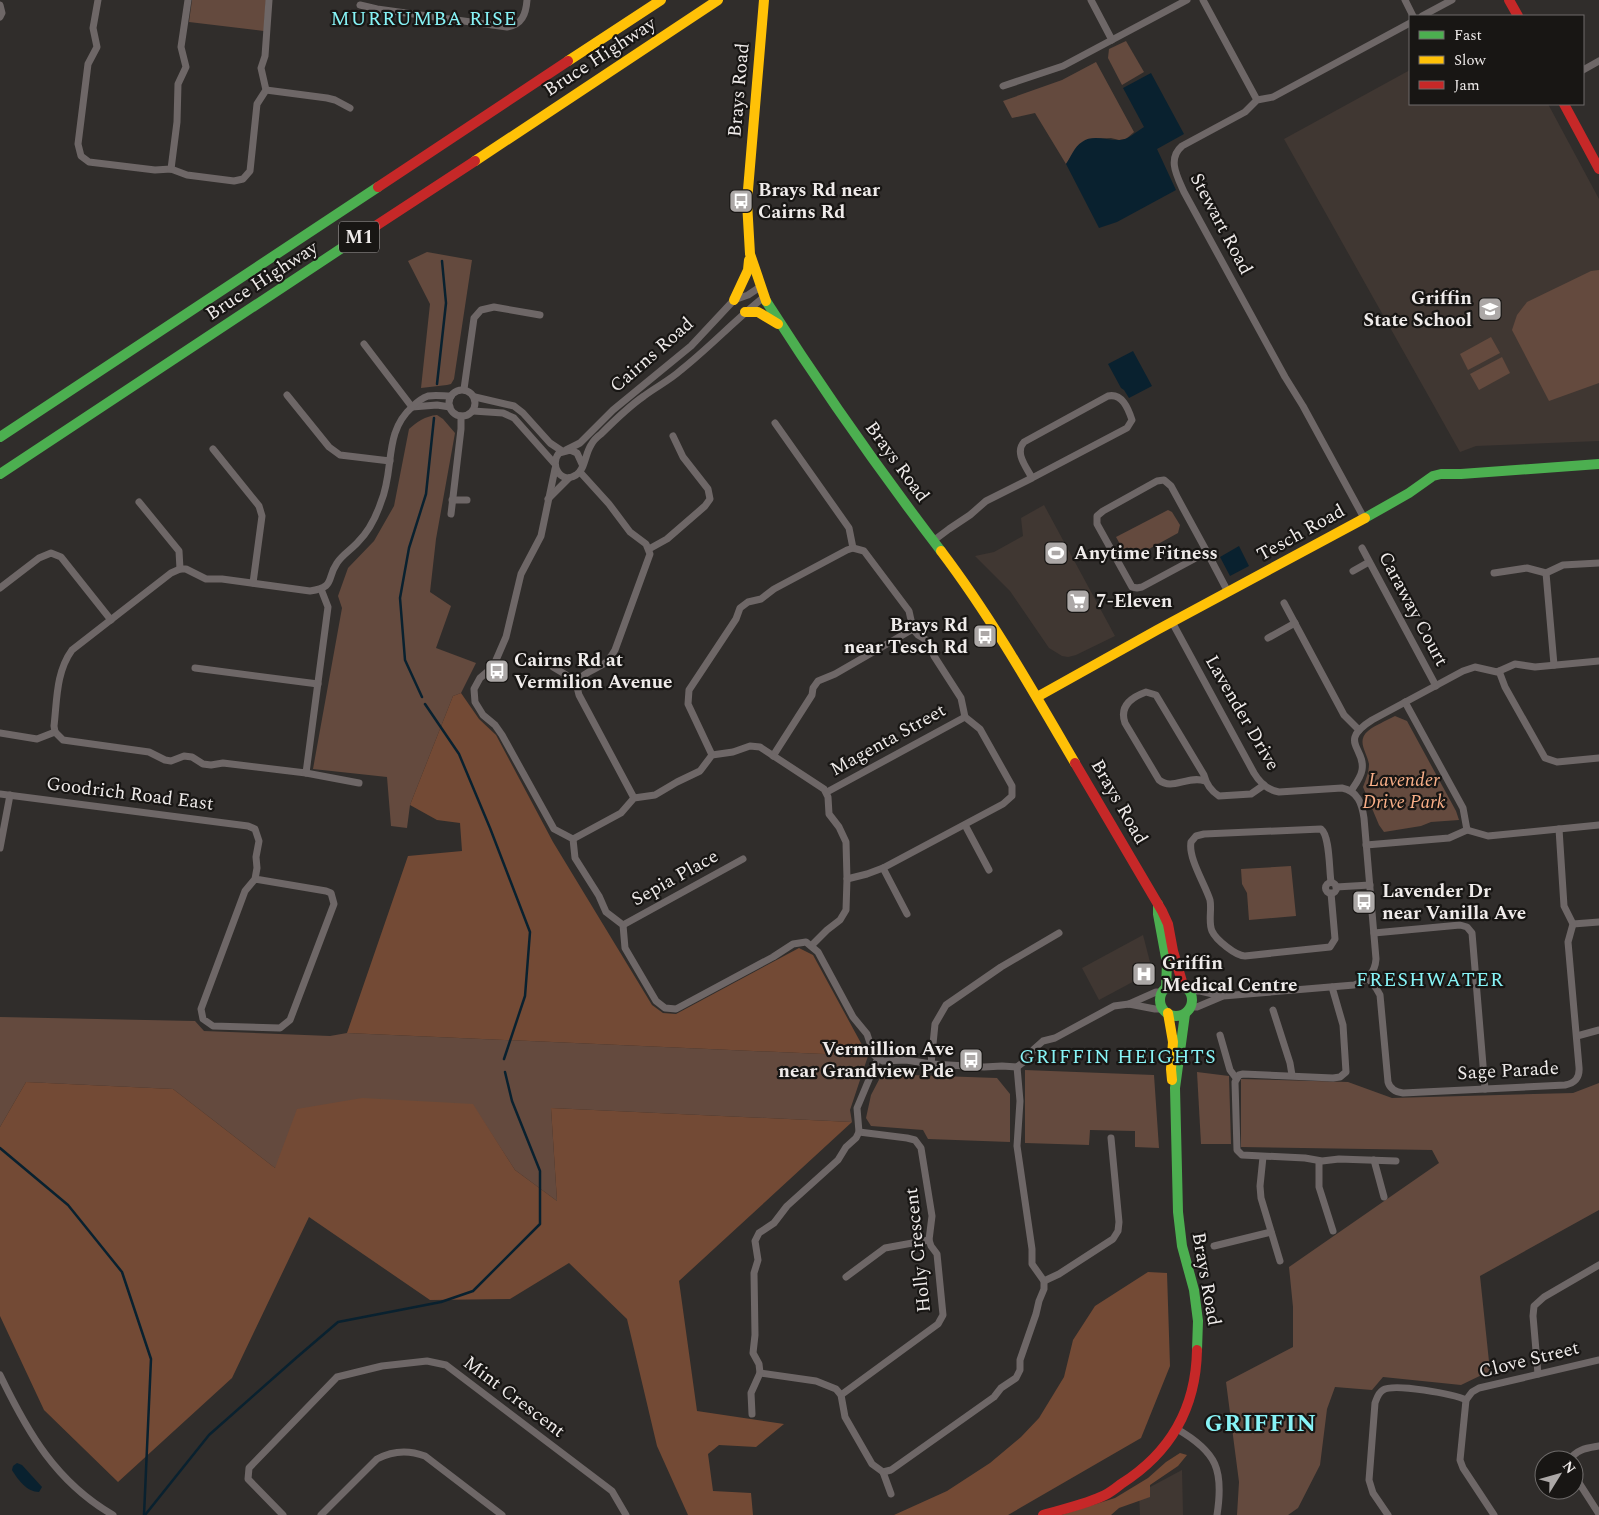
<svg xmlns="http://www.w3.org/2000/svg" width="1599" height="1515" font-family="Spectral,serif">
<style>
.built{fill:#403732}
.green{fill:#644a3e}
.forest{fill:#734a35}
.water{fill:#09212f}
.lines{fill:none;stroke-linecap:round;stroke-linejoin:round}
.stream{stroke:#09212f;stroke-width:2.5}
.street{stroke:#6e6767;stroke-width:7}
.fast{stroke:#4caf50;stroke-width:10}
.slow{stroke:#ffc107;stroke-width:10}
.jam{stroke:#c62828;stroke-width:10}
.labels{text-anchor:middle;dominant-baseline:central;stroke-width:4.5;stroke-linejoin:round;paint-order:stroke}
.shield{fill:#181614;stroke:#aeabaa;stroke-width:1}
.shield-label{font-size:18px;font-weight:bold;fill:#efebea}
.street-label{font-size:19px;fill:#efebea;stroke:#181614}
.poi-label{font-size:19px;font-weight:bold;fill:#efebea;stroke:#181614;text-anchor:start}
.park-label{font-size:19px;font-style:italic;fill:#fab089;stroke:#181614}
.neighbourhood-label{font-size:20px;letter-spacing:1px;fill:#87f3f6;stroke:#181614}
.district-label{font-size:24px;font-weight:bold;letter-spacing:1px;fill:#87f3f6;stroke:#181614}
</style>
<rect width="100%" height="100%" fill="#302d2b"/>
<g class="built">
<path d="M1410,70v34h138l51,95v242l-123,5 -16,6 -176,-313z"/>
<path d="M1044,505l71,131 -39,19 -8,2 -6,-1 -13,-8 -39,-57 -35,-35 19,-4 29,-16 -2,-18z"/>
<path d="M1143,935l8,31 -11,12 -41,22 -17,-32z"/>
<path d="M1182,1470l1,45h-43l-1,-22z"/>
</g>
<g class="green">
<path d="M192,0h74l-2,31 -75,-9z"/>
<path d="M1126,41l18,31 -22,13 -14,-27 1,-9z"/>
<path d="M1096,62l38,70 -8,7 -7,1 -8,-2 -23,1 -10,7 -12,18 -31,-51 -23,5 -9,-17 59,-21z"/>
<path d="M427,252l45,8 -18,119 -3,5 -4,1 -26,3 9,-84 -22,-43z"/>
<path d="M1599,270v113l-50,18 -37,-71 5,-15 10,-13 64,-31z"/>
<path d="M1491,337l9,16 -32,17 -8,-16z"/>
<path d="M1502,357l8,16 -31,17 -9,-16z"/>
<path d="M437,415l6,4 12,14 -19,106 -6,53 21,14 -15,42 40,15 -15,30 -8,3 -43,109 -3,23 -16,-2 -4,-49 -74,-8 29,-161 -4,-12 10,-28 26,-27 20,-35 15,-77c8,-7 16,-13 28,-14z"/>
<path d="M1168,510l4,2 8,13 -2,8 -49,27 -13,-23z"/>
<path d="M1395,716l12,5 49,90 3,9 -28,2 -10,4 -37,6 -5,-7 -16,-38c3,-8 6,-15 6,-23 -2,-12 -13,-23 -1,-33 7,-6 18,-10 27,-15z"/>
<path d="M1291,866l5,50 -47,4 -2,-27 -5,-9 -1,-15z"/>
<path d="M0,1017l195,4 9,10 126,5 17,-3 521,23 -18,54 2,12 -301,-14 6,93 -42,-31 -43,-66 -197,64 -102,-79 -147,-7 -26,45z"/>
<path d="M1025,1070l129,5 5,73 -24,-1v-16l-45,-1 -1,15 -64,-2z"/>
<path d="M1197,1072l32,4 2,68h-30z"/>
<path d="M882,1074l115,4 13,16v48l-82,-3 -5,-9 -52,-4 -5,-8 5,-23z"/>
<path d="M1241,1079l107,3 44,16 181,-5 26,-10v127l-119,66 10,95 -29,14 -78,-8 -11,13 -37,-3 -8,22 -7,56 -22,43 -10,7h-51l2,-33 -13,-100 67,-35v-40l-4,-40 150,-104 -7,-13 -191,-3z"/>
</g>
<g class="forest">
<path d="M461,693l18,26 17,16 57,107 99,163 11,8 13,1 123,-66 14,7 55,101 -521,-23 61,-177 54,-5 -2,-28 -23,-3 -27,-15 43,-109z"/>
<path d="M26,1082l147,7 102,79 22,-59 65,-11 111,6 42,66 42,31 -6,-93 301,14 -173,159 18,130 87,13 -28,23 -37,-2 -11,9 5,37 38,2 2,22h-65l-31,-69 -30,-127 -58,-56 -59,36 -80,1 -121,-83 -77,161 -114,104 -74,-72 -44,-94v-189z"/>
<path d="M1148,1272l19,1 3,93 -29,72 -133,77h-114l53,-24 43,-28 31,-26 18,-19 25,-41 9,-37 22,-34z"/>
<path d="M1180,1453l7,2 -9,11 -28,19v12l-31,11 -8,7h-50l54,-17 33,-20 18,-16z"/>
</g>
<g class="water">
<path d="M1151,73l33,61 -27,15 19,41 -59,32 -18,6 -33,-64c5,-7 8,-17 16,-22 11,-8 26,-1 38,-2 8,0 17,-9 24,-13l-21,-39z"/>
<path d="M1133,351l19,35 -23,12 -5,-8 -3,-2 -13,-24z"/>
<path d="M1239,546l10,20 -19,10 -10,-19z"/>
<path d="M17,1463l5,2 20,22 -3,5c-12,0 -21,-12 -27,-22l1,-4z"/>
</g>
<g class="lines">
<g class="stream">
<path d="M437,384l9,-81 -4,-42"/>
<path d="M422,697l-17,-37 -5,-62 9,-50 17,-54 8,-76"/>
<path d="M425,704l34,50 31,74 40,104 -5,64 -21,63"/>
<path d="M0,1148l68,57 54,67 29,87 -7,156"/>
<path d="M145,1515l64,-80 87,-77 42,-36 103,-20 32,-11 67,-67v-53l-28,-70 -7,-29"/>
</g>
<g class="street">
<path d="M98,0l-5,28 4,19 -9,17 -10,80 3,12 8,6 66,8 16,-1 16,6 47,6 9,-2 7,-8 7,-67 9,-14 -5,-22 4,-12 4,-56"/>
<path d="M1091,0l21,40"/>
<path d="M1203,0l54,100"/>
<path d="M1405,0l8,16"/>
<path d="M0,5l2,8 -2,4"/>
<path d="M360,5l17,4 130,18c15,-2 19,-13 20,-27"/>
<path d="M1422,16l30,-16"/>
<path d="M1583,70l16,-9"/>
<path d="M1003,86l60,-20 124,-66"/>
<path d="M266,90l61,8 8,2 15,8"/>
<path d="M171,169l6,-47 1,-38 8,-17 -5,-20 7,-47"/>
<path d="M364,344l48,63"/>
<path d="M464,389l10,-71 7,-8 13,-3 46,8"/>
<circle cx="462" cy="403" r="13"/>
<path d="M287,395l42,52 11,8 50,6"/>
<path d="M475,397l39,9 9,7 27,30 12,8"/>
<path d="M412,407l25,-2 13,2"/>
<path d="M473,411l30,2 11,5 40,45"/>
<path d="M775,423l74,105 4,20"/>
<path d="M213,449l46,57 3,10 -9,67"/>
<path d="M566,450l14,-7 33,-33 78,-64 43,-46 14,-5 12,-8"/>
<path d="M582,464l-5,-11 -7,-3 -11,3c-10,12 2,32 17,22 9,-5 9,-21 15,-30 2,-4 6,-8 10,-11 13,-13 27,-27 43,-38 12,-9 26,-16 37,-26 29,-23 54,-50 83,-73"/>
<path d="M555,469l-14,67 -20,38 -15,63 -13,30 -13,11 -6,11 1,13 8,13 12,10 7,10 52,94 19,10 2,19 24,38 7,16 17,13 2,23 31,53 9,7 11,1 97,-52 20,-13 13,-2 12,10 35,65 14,17 7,21 9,6 23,-1 25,4 53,3 18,-1 15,1 8,-6 9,-12 9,-8 12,-3 59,-32 15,-2 26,5h8"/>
<path d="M580,472l29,32 21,28 16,12 4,10 -35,96c-3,5 -6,10 -10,13 -14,10 -33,11 -26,32l55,103"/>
<path d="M548,499l21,-21"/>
<path d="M452,500h15"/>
<path d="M139,502l40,49 1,18"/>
<path d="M451,514l10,-85v-13"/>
<path d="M1364,518l-61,-112 -18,-29 -101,-185c-7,-16 -17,-33 -2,-46l63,-34 12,-12 16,-3 137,-74"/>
<path d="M933,541l16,-12 21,-14 16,-14 46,-23c-5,-10 -18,-25 -8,-36l84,-46c14,-3 20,12 24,24l-5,8 -95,50"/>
<path d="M1362,548l74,138"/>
<path d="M649,549l18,-10 38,-33 5,-7 -2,-10 -25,-32 -10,-21"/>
<path d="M1207,552l-36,-66 -7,-6 -7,1 -54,30 -6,5v8l35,63 5,1 5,-1 65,-35 21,40"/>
<path d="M1353,571l16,-9"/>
<path d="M1494,573l33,-5 19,5 17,-8 36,-2"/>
<path d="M1546,573l8,92"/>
<path d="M0,588l39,-30 12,-5 10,4 50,63"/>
<path d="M1284,603l60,112 15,15"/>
<path d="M1172,622l82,151c6,10 13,17 25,19l63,-4c16,3 20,16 22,30l12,141c-1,14 -9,22 -22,26l-131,11 -26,11h-6"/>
<path d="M1268,638l27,-15"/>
<path d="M553,667l25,15"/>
<path d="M195,668l123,16"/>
<path d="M1499,671l6,16 40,71 12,4 42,-4"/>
<path d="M1405,702l58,106 4,22"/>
<path d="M55,732l-1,-6c3,-26 2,-54 18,-76l99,-77 9,-4h6l20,10h16l88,12c26,-4 16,-12 27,-28 5,-8 15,-14 21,-21 11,-11 18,-25 23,-40 14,-33 2,-69 31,-95 5,-5 10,-9 16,-11 7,-1 16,0 23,0"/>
<path d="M55,732l8,8 86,12 16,8 6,1 13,-5 8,1 11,7 8,1 12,-2 83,10 22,-166 -7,-18"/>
<path d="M0,733l37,6 18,-7"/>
<path d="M712,755l-24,-51 1,-14 47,-71 4,-11 8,-6 13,-3 13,-10 73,-39 6,-2 11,3 45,60 4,18 5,6 10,6 6,15 27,42 4,19 15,12 32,57v10l-9,8 -120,64 -16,6 -20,5"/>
<path d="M773,756l39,-61 1,-7 5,-7 17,-7 78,-45"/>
<path d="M306,773l53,10"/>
<path d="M1205,781c-17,-6 -33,10 -46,-1l-34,-57c-6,-17 7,-26 21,-31l10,3 48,80c2,8 7,16 15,21l32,-2 13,-9"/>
<path d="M1351,791c4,-6 10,-14 11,-21 4,-22 -25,-28 10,-50l91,-49 12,-4 22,5 18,-8 20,3 64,-6"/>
<path d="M827,792l138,-75"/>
<path d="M0,794l248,32 7,3 4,12 -3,16 1,11 -2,11 -10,12 -44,118 2,10 10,7 67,2 10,-8 44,-116 -3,-11 -5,-2 -71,-12"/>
<path d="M965,825l24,45"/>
<path d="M573,839l48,-26 13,-15 21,-3 22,-13 23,-11 12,-16 21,-3 17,-6 10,1 64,42 4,8 1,17 10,13 7,15 1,37 -1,31 -6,10 -13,10 -15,15"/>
<path d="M1366,845l83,-7 18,-8 21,6 111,-11"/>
<path d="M0,848l10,-53"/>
<path d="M883,868l24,46"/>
<path d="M1331,882c-2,-13 -1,-46 -10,-53l-117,5 -8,2 -5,6c-3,16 14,42 19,58 2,10 -2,22 2,31 4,9 24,25 33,25l85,-9 5,-8 -4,-46"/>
<circle cx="1331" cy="888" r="5.5"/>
<path d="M1336,887l34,-2"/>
<path d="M1573,924l26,-2"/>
<path d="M623,925l120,-66"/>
<path d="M1374,933l86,-8 7,2 5,6 13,156"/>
<path d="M1368,978l8,10 4,7 8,87c2,7 8,10 15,11l162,-8c10,-2 15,-7 14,-18l-11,-125 5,-18 -9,-18 -5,-77"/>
<path d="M1332,987l11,38 3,47 -6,5 -7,1 -90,-4 -4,1 -4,7 2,68 5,5 63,3 17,3 17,-2 57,2"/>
<path d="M1190,991h10l22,5"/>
<path d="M1129,1004l27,-12h6"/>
<path d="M1273,1010l17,53 2,12"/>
<path d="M1220,1035l10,35 6,8"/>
<path d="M1577,1036l22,-6"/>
<path d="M931,1064l4,-40 11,-19 55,-38 58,-34"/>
<path d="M1263,1157l-3,29 1,12 19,63"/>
<path d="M1374,1160l10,37"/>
<path d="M1319,1161v26l14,44"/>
<path d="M1214,1246l57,-14"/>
<path d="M846,1277l39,-29 44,-8"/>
<path d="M1044,1281l15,-7 54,-35 5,-8 1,-9 -8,-84"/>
<path d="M760,1373l56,8 20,8 5,6 4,22 27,47 11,8 8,-2 103,-73 7,-9 15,-10 4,-8v-10l16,-46 3,-13 5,-12v-8l-12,-17v-15l-15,-103 3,-45 -3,-34"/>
<path d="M1538,1374l-5,-58 1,-10 10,-9 55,-32"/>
<path d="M0,1375c28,58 56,107 113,140"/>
<path d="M841,1395l97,-71 5,-9 -6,-61 -6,-8 -2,-6 3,-24 -11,-68 -6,-8 -8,-2 -48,-6"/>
<path d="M1466,1400l-6,60 3,8 31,47"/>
<path d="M752,1414l-1,-21 9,-20 -1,-9 -6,-11 2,-18 -1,-62 4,-13 -3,-19 4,-8 15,-10 13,-17 51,-46 8,-13 10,-9 3,-6 -2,-24 21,-50"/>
<path d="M1177,1429c40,23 47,41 40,86"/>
<path d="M1570,1460c6,-11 18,-12 29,-14"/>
<path d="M883,1472l8,22"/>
<path d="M1574,1475l25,39"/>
<path d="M283,1515l-35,-36 1,-11 88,-91 45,-11 45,-5 19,4 166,126 14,24"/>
<path d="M321,1515l56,-56c15,-8 32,-9 48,-3l77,59"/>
<path d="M1388,1515l-15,-22 -4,-13 6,-77c2,-5 3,-10 8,-13 11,-7 71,4 83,10l6,-8 7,-4 120,-28"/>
</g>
<g class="fast">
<path d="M766,301c55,86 113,169 175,250"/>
<path d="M0,437l378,-250"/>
<path d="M0,474l345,-228"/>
<path d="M1365,518l44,-25 24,-17 8,-2h20l138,-10"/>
<path d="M1158,904v10l9,49 -1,25"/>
<circle cx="1176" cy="1000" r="16"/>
<path d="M1185,1014l-10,74 3,124 4,34 12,44 4,31 -1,29"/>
</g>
<g class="slow">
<path d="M764,0l-17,202 3,52 16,47"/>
<path d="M568,61l93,-61"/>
<path d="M475,161l243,-161"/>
<path d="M734,300l14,-30 1,-10"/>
<path d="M745,312h13l20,12"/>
<path d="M941,551c50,66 92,140 134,212"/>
<path d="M1037,697l120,-67 208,-112"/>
<path d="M1168,1013l5,29 -2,27 1,11"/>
</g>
<g class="jam">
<path d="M1509,0l9,16"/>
<path d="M1564,104l35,65"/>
<path d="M378,187l190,-126"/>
<path d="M345,246l130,-85"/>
<path d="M1075,763l87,148 6,13 5,27 10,34"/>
<path d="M1043,1515c20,-6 44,-11 62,-20 6,-3 11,-7 16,-11 49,-31 75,-76 76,-134"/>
</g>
</g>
<defs>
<g id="bus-square" transform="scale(1.25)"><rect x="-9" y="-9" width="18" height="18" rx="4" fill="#aca8a7" stroke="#181614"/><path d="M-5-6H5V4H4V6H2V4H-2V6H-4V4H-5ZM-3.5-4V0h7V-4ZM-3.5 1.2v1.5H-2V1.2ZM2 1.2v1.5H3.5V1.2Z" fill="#fff"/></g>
<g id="school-square" transform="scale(1.25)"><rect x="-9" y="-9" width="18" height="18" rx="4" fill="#aca8a7" stroke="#181614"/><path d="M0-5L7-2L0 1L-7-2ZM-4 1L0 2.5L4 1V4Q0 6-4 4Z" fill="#fff"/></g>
<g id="stadium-square" transform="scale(1.25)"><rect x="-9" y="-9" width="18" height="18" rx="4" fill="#aca8a7" stroke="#181614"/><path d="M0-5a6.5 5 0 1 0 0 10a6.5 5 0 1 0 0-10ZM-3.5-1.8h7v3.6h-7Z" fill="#fff"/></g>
<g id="supermarket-square" transform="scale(1.25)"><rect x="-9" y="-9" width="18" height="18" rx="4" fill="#aca8a7" stroke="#181614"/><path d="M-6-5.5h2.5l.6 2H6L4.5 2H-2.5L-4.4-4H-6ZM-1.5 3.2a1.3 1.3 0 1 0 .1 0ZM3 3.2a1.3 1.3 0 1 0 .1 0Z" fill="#fff"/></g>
<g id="hospital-square" transform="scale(1.25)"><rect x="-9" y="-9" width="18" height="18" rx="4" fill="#aca8a7" stroke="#181614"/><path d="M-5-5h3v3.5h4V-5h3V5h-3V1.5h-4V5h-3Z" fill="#fff"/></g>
</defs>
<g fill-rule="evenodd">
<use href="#bus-square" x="741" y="201"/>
<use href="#school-square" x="1490" y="309"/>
<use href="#stadium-square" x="1056" y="553"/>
<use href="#supermarket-square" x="1078" y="601"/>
<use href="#bus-square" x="985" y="636"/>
<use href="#bus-square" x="497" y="671"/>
<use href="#bus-square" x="1364" y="902"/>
<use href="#hospital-square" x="1144" y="974"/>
<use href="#bus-square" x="971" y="1060"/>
</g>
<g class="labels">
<rect class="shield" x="339" y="221.5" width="40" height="31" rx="4"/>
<g class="shield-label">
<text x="359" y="237">M1</text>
</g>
<g class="street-label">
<text transform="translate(600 57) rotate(-33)">Bruce Highway</text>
<text transform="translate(739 90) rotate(-85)">Brays Road</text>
<text transform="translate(1221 224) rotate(62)">Stewart Road</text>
<text transform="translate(262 281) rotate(-33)">Bruce Highway</text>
<text transform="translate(652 355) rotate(-41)">Cairns Road</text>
<text transform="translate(897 462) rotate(54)">Brays Road</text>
<text transform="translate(1301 533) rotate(-29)">Tesch Road</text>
<text transform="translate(1413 609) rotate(62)">Caraway Court</text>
<text transform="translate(1242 713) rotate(60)">Lavender Drive</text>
<text transform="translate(888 740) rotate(-29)">Magenta Street</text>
<text transform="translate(130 794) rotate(7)">Goodrich Road East</text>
<text transform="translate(1119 802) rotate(60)">Brays Road</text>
<text transform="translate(675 878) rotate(-29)">Sepia Place</text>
<text transform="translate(1508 1071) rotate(-3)">Sage Parade</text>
<text transform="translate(918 1250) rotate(-96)">Holly Crescent</text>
<text transform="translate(1206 1279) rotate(80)">Brays Road</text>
<text transform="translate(1529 1360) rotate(-14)">Clove Street</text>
<text transform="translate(514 1397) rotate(37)">Mint Crescent</text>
</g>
<g class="poi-label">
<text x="758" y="190">Brays Rd near<tspan x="758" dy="22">Cairns Rd</tspan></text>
<text x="1472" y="298" text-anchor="end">Griffin<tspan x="1472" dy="22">State School</tspan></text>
<text x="1074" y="553">Anytime Fitness</text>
<text x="1096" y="601">7-Eleven</text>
<text x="968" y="625" text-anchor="end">Brays Rd<tspan x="968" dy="22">near Tesch Rd</tspan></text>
<text x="514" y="660">Cairns Rd at<tspan x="514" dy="22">Vermilion Avenue</tspan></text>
<text x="1382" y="891">Lavender Dr<tspan x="1382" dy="22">near Vanilla Ave</tspan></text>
<text x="1162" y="963">Griffin<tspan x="1162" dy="22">Medical Centre</tspan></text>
<text x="954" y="1049" text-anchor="end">Vermillion Ave<tspan x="954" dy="22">near Grandview Pde</tspan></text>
</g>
<g class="park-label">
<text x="1404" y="780">Lavender<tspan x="1404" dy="22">Drive Park</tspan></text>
</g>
<g class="neighbourhood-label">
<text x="424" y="19">MURRUMBA RISE</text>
<text x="1430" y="980">FRESHWATER</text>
<text x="1118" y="1057">GRIFFIN HEIGHTS</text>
</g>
<g class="district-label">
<text x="1261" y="1424">GRIFFIN</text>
</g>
</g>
<rect x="1409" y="15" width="175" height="90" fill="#181614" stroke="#6e6b6a"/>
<rect x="1419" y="31" width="25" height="8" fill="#4caf50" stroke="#6e6b6a"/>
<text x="1454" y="40" font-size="15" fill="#efebea">Fast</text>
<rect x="1419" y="56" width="25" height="8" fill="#ffc107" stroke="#6e6b6a"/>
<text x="1454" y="65" font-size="15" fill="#efebea">Slow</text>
<rect x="1419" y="81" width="25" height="8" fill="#c62828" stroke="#6e6b6a"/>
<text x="1454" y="90" font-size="15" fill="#efebea">Jam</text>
<g transform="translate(1559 1475) rotate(53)"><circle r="24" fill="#181614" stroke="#6e6b6a"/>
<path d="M0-4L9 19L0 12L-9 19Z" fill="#aca8a7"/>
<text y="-8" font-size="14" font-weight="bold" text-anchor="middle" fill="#efebea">N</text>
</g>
</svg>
